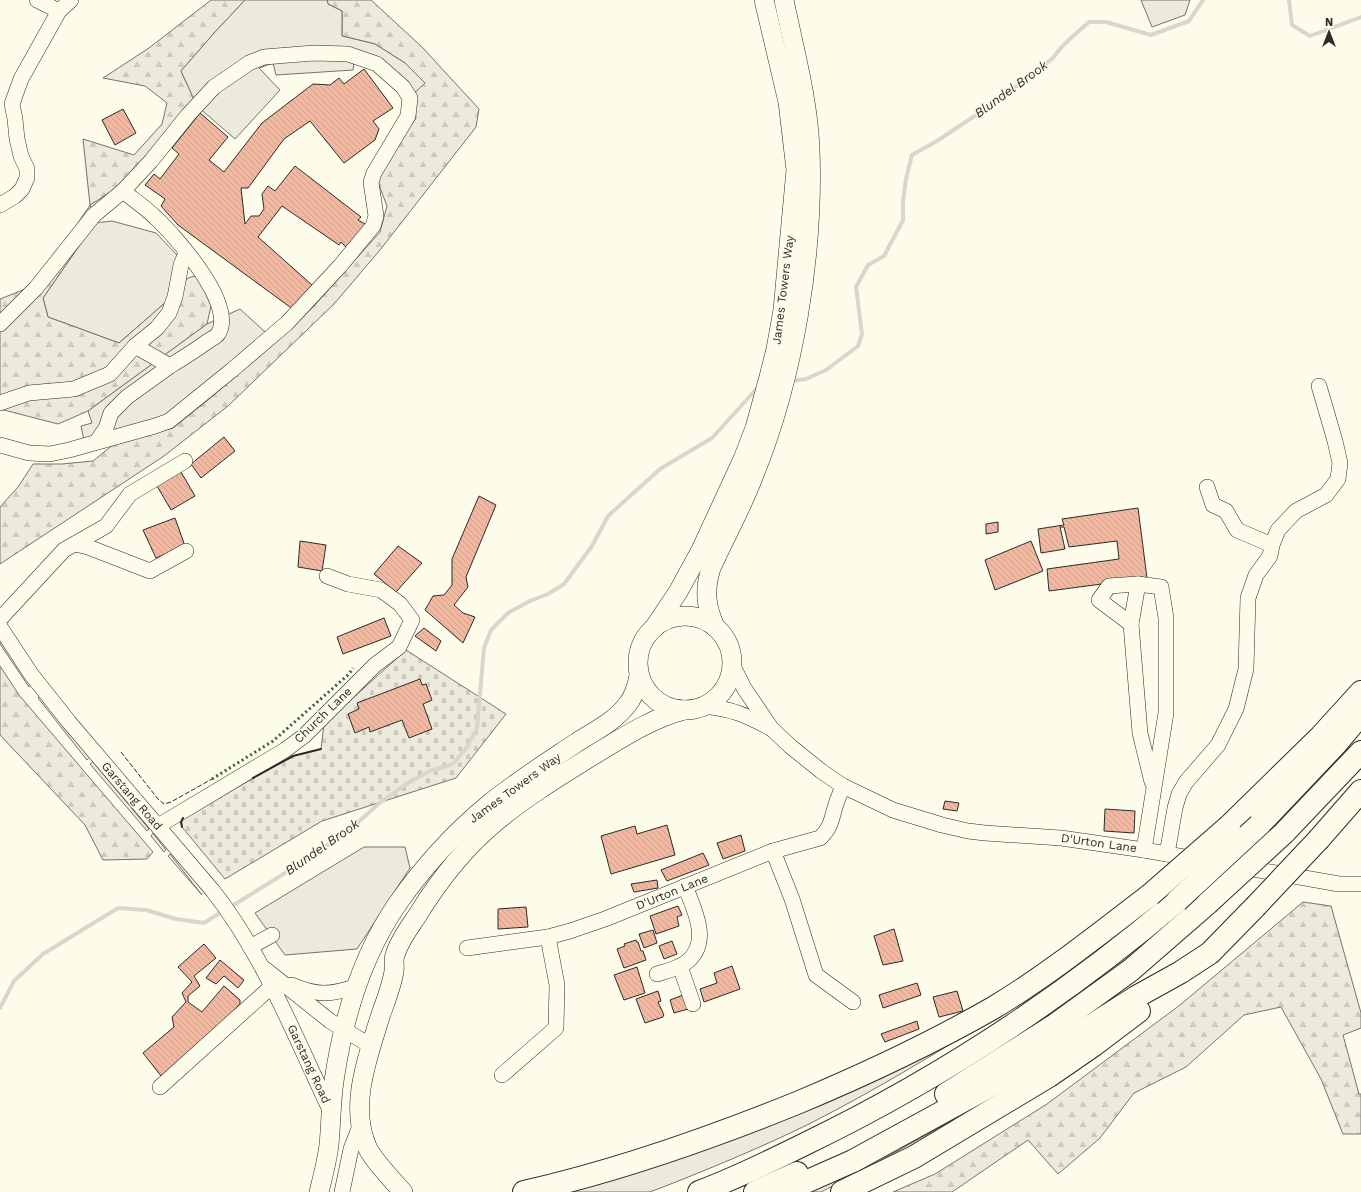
<svg xmlns="http://www.w3.org/2000/svg" width="1361" height="1192" font-family="'Work Sans',sans-serif">
<style>
.green{fill:#ecebdb;stroke:#74746e}
.forest{fill:url(#forest-firs);stroke:#74746e}
.cemetery{fill:url(#cemetery-stones);stroke:#74746e}
.parking{fill:#eceadb;stroke:#74746e}
.lines{fill:none;stroke-linecap:round;stroke-linejoin:round}
.stream{stroke:#d8d7c9;stroke-width:4}
.building{fill:url(#building-back-hatch);stroke:#2b2b2b}
.minor-casing{stroke:#2b2b2b;stroke-width:16}
.major-casing{stroke:#2b2b2b;stroke-width:20}
.highway-casing{stroke:#2b2b2b;stroke-width:24}
.minor{stroke:#fdfbea;stroke-width:15}
.major{stroke:#fdfbea;stroke-width:19}
.highway{stroke:#fdfbea;stroke-width:22}
.highway-bridge-casing{stroke:#2b2b2b;stroke-width:24;stroke-linecap:butt}
.highway-bridge{stroke:#fdfbea;stroke-width:22}
.hedge{stroke:#34623c;stroke-width:3;stroke-dasharray:2 3;stroke-linecap:butt}
.fence{stroke:#2b2b2b;stroke-width:1;stroke-dasharray:5 2;stroke-linecap:butt}
.wall{stroke:#2b2b2b;stroke-width:2}
.labels{text-anchor:middle;dominant-baseline:central;stroke-width:3;stroke-linejoin:round;paint-order:stroke}
.street-label{font-size:12px;fill:#2b2b2b;stroke:#fdfbea}
.water-label{font-size:13px;font-style:italic;fill:#2b2b2b;stroke:#fdfbea}
</style>
<defs>
<pattern id="forest-firs" width="22" height="20" patternUnits="userSpaceOnUse"><rect width="22" height="20" fill="#ecebdb"/><path d="M5 1l3.5 6h-7zM16 11l3.5 6h-7z" fill="#cbcabc"/></pattern>
<pattern id="cemetery-stones" width="16" height="16" patternUnits="userSpaceOnUse"><rect width="16" height="16" fill="#ecebdb"/><path d="M2 7V4a2 2 0 0 1 4 0v3zM10 15v-3a2 2 0 0 1 4 0v3z" fill="#cbcabc"/></pattern>
<pattern id="building-back-hatch" width="6" height="6" patternUnits="userSpaceOnUse"><rect width="6" height="6" fill="#f2b8a0"/><path d="M-1 5l2 2M0 0l6 6M5-1l2 2" fill="none" stroke="#d09e8a"/></pattern>
</defs>
<rect width="100%" height="100%" fill="#fdfbea"/>
<g class="green">
<path d="M1141,0h49l-5,15 -33,12z"/>
<path d="M112,221l44,12 22,23 -12,46 -47,41 -71,-26 -5,-19 52,-75z"/>
<path d="M0,636l32,48 -3,3 -29,-43z"/>
<path d="M40,696l50,61 -3,3 -49,-62z"/>
<path d="M93,762l56,67 -2,2 -57,-67z"/>
<path d="M153,833l13,17 -2,2 -13,-16z"/>
<path d="M170,854l32,41 -34,-39z"/>
<path d="M957,1040c-49,30 -97,58 -148,84 -49,24 -100,45 -151,65l-9,3h-96z"/>
<path d="M1030,1074l-57,35 -117,65 -35,18h-12c76,-34 149,-74 221,-118z"/>
</g>
<g class="forest">
<path d="M211,0h34l-30,32 -34,39 13,28 -48,58 -29,31 -27,17 5,18 -52,75 5,19 71,26 47,-41 22,-24 10,-3 13,31 -4,18 -119,87 -30,13 -58,-15v-110l28,-11 27,-31 35,-52 -7,-66 51,16 28,-31 5,-21 -22,-17 -42,-8 46,-30z"/>
<path d="M327,0h44l51,47 57,62 -3,18 -96,123 -46,54 -106,102 -64,50 -164,108v-57l18,-20 15,-23h29l31,-3 21,-17 162,-102 38,-36 66,-74 7,-26 -10,-26 13,-26 26,-36 -2,-24 -9,-31 -30,-19 -33,-8v-25l-14,-7z"/>
<path d="M0,666l19,29 134,157 -6,7 -44,1 -18,-35 -85,-90z"/>
<path d="M1303,902l28,4 30,107v15l-18,7 16,59h2v40h-18l-22,-55 -40,-72 -37,8 -58,52 -52,26 -34,45 -42,36 -30,-34 -76,52h-59l42,-18 112,-70 133,-99z"/>
</g>
<path class="cemetery" d="M406,650l100,64 -50,64 -134,43 -97,58 -43,-52 -1,-5 3,-5 109,-61 28,-7 3,-25z"/>
<g class="parking">
<path d="M245,0h82l1,4 14,7v25l33,8 30,19 20,20 -19,18 -32,-33 -20,-6 -1,8 -77,5 -3,-12 -14,5 21,22 -45,49 -38,-33 -16,-35 34,-39z"/>
<path d="M240,309l36,33 -67,57 -36,29 -59,16 -28,6 -5,-24 11,-3 -4,-12 119,-87z"/>
<path d="M364,847h41l5,21 -53,81 -72,6 -30,-42z"/>
</g>
<g class="lines">
<g class="stream">
<path d="M1289,0l3,25 18,11 51,-19"/>
<path d="M790,381l16,-2 20,-9 32,-24 4,-12 -6,-47 12,-22 16,-9 19,-36v-19l3,-22 6,-24 25,-14 63,-42 53,-41c9,-14 24,-25 36,-36h17l45,13 38,-14 14,-21"/>
<path d="M229,908l77,-48 43,-30 32,-28 25,-18 24,-13 23,-7 14,-17 10,-19 7,-80 7,-18 17,-17 22,-12 18,-7 16,-10 28,-38 16,-30 52,-47 52,-31 48,-53"/>
<path d="M0,1008l14,-27 29,-27 75,-46 28,2 30,9 28,4 19,-12"/>
</g>
</g>
<g class="building">
<path d="M364,69l29,39 -20,13 6,8 -4,11 -31,23 -34,-42 -26,18 -36,49h-7l4,36 6,-8h8l5,-7 -2,-15 6,-8 7,5 20,-25 66,51 -3,3 11,6 -19,25 -9,-9 -2,3 -57,-39 -24,31 54,48 -18,25 -116,-85 -17,-19 4,-7 -20,-14 9,-11 6,5 19,-25 -7,-6 28,-35 28,24 -19,23 15,12 38,-49 51,-39 17,1 9,-7 5,6z"/>
<path d="M123,109l13,24 -21,12 -13,-25z"/>
<path d="M224,437l11,14 -34,27 -10,-14z"/>
<path d="M181,472l14,24 -24,14 -14,-24z"/>
<path d="M479,496l17,9 -30,72 2,10 -14,18 9,8 12,4 -12,26 -38,-33 8,-14 11,-1 8,-10v-26z"/>
<path d="M1138,508l9,70 -98,13 -2,-22 72,-10 -2,-18 -48,6 -5,-20h-4l5,22 -24,4 -3,-24 26,-4 -2,-6z"/>
<path d="M175,518l10,28 -29,12 -13,-28z"/>
<path d="M998,522v10l-12,2v-10z"/>
<path d="M300,541l26,4 -4,26 -24,-4z"/>
<path d="M1031,541l12,30 -48,19 -10,-30z"/>
<path d="M398,546l24,17 -26,29 -22,-18z"/>
<path d="M384,618l7,18 -48,18 -6,-17z"/>
<path d="M424,628l17,13 -5,10 -21,-15z"/>
<path d="M420,679l2,6 4,-1 6,16 -9,4 9,25 -23,9 -7,-18 -32,12 -1,-5 -14,6 -7,-19 11,-5 -2,-6z"/>
<path d="M945,801l14,2 -2,8 -14,-2z"/>
<path d="M1105,809l30,2 -1,22 -30,-2z"/>
<path d="M667,825l8,30 -64,19 -10,-38 34,-10 2,8z"/>
<path d="M741,835l4,16 -22,8 -6,-16z"/>
<path d="M703,853l6,12 -42,16 -6,-11z"/>
<path d="M657,880l1,8 -24,4 -3,-8z"/>
<path d="M678,906l4,9 -5,2 2,9 -23,8 -6,-18z"/>
<path d="M526,907l2,20 -30,2v-20z"/>
<path d="M894,929l9,32 -20,4 -9,-29z"/>
<path d="M653,930l4,13 -13,5 -5,-14z"/>
<path d="M636,940l1,2h1l3,9h2l3,9 -22,8 -7,-19 8,-3 -1,-2z"/>
<path d="M672,941l5,13 -13,5 -5,-13z"/>
<path d="M204,944l12,14 -22,18 6,10 -12,10v6l14,10 22,-26 16,14v4l-75,77 -22,-28 31,-26 -2,-10 14,-15 -4,-9 10,-11 -14,-15z"/>
<path d="M220,960l24,20 -6,8 -14,-12 -8,8 -10,-6z"/>
<path d="M732,966l8,23 -36,13 -4,-13 17,-6 -3,-10z"/>
<path d="M637,967l8,26 -21,7 -10,-25z"/>
<path d="M917,983l4,12 -38,13 -4,-13z"/>
<path d="M658,991l3,10 -3,1 6,13 -1,1v1l-18,6 -9,-24z"/>
<path d="M957,991l6,20 -24,6 -6,-20z"/>
<path d="M683,995l5,14 -14,4 -4,-13z"/>
<path d="M917,1021l2,8 -34,13 -4,-8z"/>
</g>
<g class="lines">
<g class="minor-casing">
<g id="minor">
<path d="M37,0l22,11"/>
<path d="M123,191c11,9 23,17 33,27 20,19 81,87 62,116 -2,3 -7,5 -10,7 -12,9 -25,17 -38,25"/>
<path d="M0,205l15,-9 7,-7 5,-11v-9l-6,-13 -4,-17 -2,-20 -3,-15 9,-25 38,-68 12,-11"/>
<path d="M0,324l36,-36 58,-73 29,-24 28,-30 37,-46 26,-28 35,-24 15,-6 50,-4 34,1 29,10 26,23 7,11 -2,18 -34,57 -3,9 5,34 -3,10 -33,40 -53,57 -55,47 -63,51 -14,5 -86,24 -19,4 -21,-1 -29,-8"/>
<path d="M0,403l29,-10 45,-4 36,-15 25,-28 22,-18 12,-15 6,-16 6,-32 5,-12"/>
<path d="M97,441l9,-13 5,-15 16,-16 43,-31 -35,-20"/>
<path d="M1207,487l6,18 13,6 11,19 35,15"/>
<path d="M75,544l13,3 62,24 36,-20"/>
<path d="M1138,584l-7,40 9,109 12,49"/>
<path d="M0,619l64,-69 42,-24 24,-32 55,-33"/>
<path d="M1131,624l-32,-24 10,-14 29,-2 23,3 5,31v95l-22,137"/>
<path d="M0,627l31,47 38,48 144,169c51,65 82,146 118,221"/>
<path d="M731,662l13,26 27,40 19,18 31,25 22,15 50,24 49,15 26,6 17,2 76,5 83,12 195,34h22"/>
<path d="M704,706c28,3 42,9 66,22"/>
<path d="M158,826l127,-76 19,-14 71,-71 24,-18 13,-27 -12,-16 -19,-14 -33,-6 -21,-8"/>
<path d="M773,851l19,48 24,76 37,27"/>
<path d="M1167,854l8,-46 4,-14 7,-12 32,-37 18,-36 10,-40 2,-71 8,-23 14,-19 2,-11 6,-15 18,-19 30,-16 12,-16 2,-16 -5,-22 -16,-55"/>
<path d="M250,947l22,-12"/>
<path d="M467,948l81,-11 22,-6 35,-12 168,-68 47,-13c12,-10 12,-23 17,-37 2,-5 4,-10 6,-15"/>
<path d="M680,966l13,38"/>
<path d="M265,969l65,52 41,25"/>
<path d="M657,974c10,-3 23,-6 31,-13 23,-20 6,-52 -3,-75"/>
<path d="M292,985c25,11 40,10 65,1"/>
<path d="M502,1075l54,-47 1,-43 -9,-48"/>
<path d="M160,1087l111,-100"/>
<path d="M342,1192l9,-43 9,-23"/>
</g>
</g>
<g class="major-casing">
<g id="major">
<circle cx="685" cy="663" r="47"/>
<path d="M715,627c-9,-21 -11,-36 -4,-59 14,-31 31,-61 43,-93 40,-99 60,-220 56,-326 -2,-50 -16,-100 -26,-149"/>
<path d="M654,628l24,-36 23,-42 42,-91 12,-31 14,-51 7,-28 7,-39 13,-140 -8,-68 -24,-102"/>
<path d="M319,1192c4,-16 8,-31 10,-47 2,-21 2,-43 5,-64 9,-62 28,-126 64,-178 26,-37 56,-70 91,-99 27,-22 57,-41 87,-61 17,-11 38,-21 51,-38 7,-8 10,-19 12,-29"/>
<path d="M403,1192c-10,-11 -28,-30 -35,-43 -20,-42 0,-93 13,-135 5,-14 11,-29 13,-43 1,-5 -1,-11 1,-16 4,-14 14,-27 22,-39 22,-36 49,-70 81,-96 29,-24 62,-44 94,-64 30,-18 58,-37 92,-46"/>
</g>
</g>
<g class="highway-casing">
<g id="highway">
<path d="M1259,825l77,-81 25,-30"/>
<path d="M1229,826l92,-90 40,-44"/>
<path d="M1284,833l77,-81"/>
<path d="M1319,839l42,-48"/>
<path d="M946,1094l109,-69 76,-55 77,-67"/>
<path d="M524,1192c93,-21 184,-53 273,-89 67,-28 133,-59 196,-95 55,-33 106,-74 157,-113"/>
<path d="M699,1192c37,-14 72,-31 108,-49 134,-65 256,-145 370,-242"/>
<path d="M755,1192l42,-19"/>
<path d="M783,1192l70,-31 183,-100 100,-64 45,-25 29,-19 45,-46"/>
<path d="M842,1192l72,-35 135,-81 45,-31 45,-34"/>
</g>
</g>
<use href="#minor" class="minor"/>
<use href="#major" class="major"/>
<use href="#highway" class="highway"/>
<g class="highway-bridge-casing">
<g id="highway-bridge">
<path d="M1150,895l79,-69"/>
<path d="M1177,901l82,-76"/>
<path d="M1208,903l76,-70"/>
<path d="M1255,907l64,-68"/>
</g>
</g>
<use href="#highway-bridge" class="highway-bridge"/>
<path class="hedge" d="M212,779l61,-38 76,-67 4,-6"/>
<path class="fence" d="M121,752l37,47 6,5 7,-2 41,-23"/>
<g class="wall">
<path d="M253,778l40,-22 28,-7"/>
<path d="M182,827l-1,-5 2,-4"/>
</g>
</g>
<g class="labels">
<g class="street-label">
<text transform="translate(783 290) rotate(-83)">James Towers Way</text>
<text transform="translate(323 715) rotate(-44)">Church Lane</text>
<text transform="translate(515 788) rotate(-36)">James Towers Way</text>
<text transform="translate(132 796) rotate(49)">Garstang Road</text>
<text transform="translate(1099 843) rotate(8)">D'Urton Lane</text>
<text transform="translate(672 892) rotate(-22)">D'Urton Lane</text>
<text transform="translate(309 1064) rotate(65)">Garstang Road</text>
</g>
<g class="water-label">
<text transform="translate(1011 89) rotate(-36)">Blundel Brook</text>
<text transform="translate(322 847) rotate(-35)">Blundel Brook</text>
</g>
</g>
<g transform="translate(1329 32)" stroke="#fdfbea" stroke-width="3" paint-order="stroke">
<path d="M0-3L7 15L0 10L-7 15Z" fill="#2b2b2b"/>
<text y="-6" font-size="11" font-weight="bold" text-anchor="middle" fill="#2b2b2b">N</text>
</g>
</svg>
